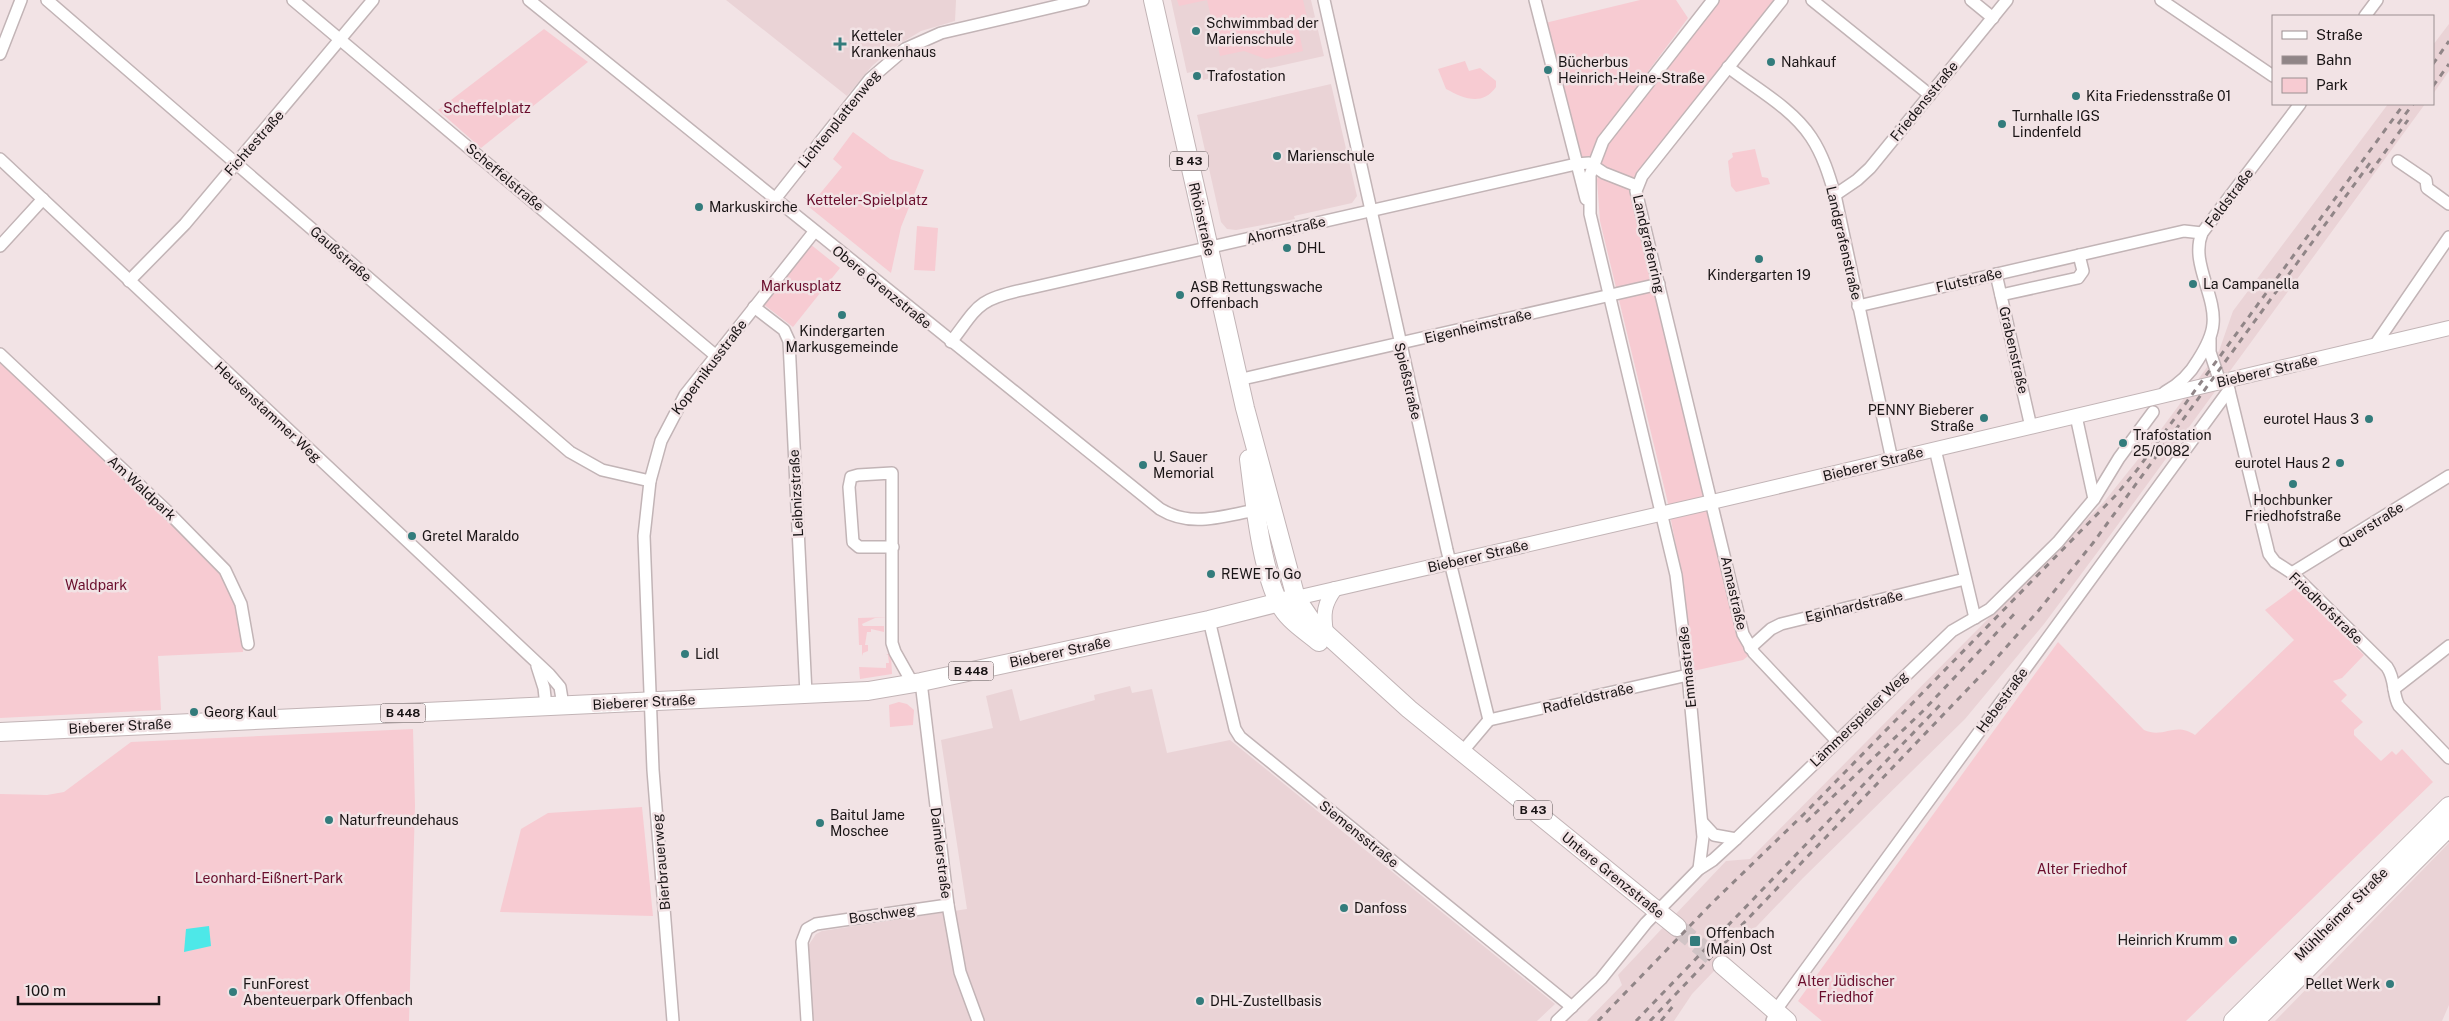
<svg xmlns="http://www.w3.org/2000/svg" width="2449" height="1021" font-family="'Public Sans',sans-serif">
<style>
.built{fill:#ead3d6}
.green{fill:#f7cbd2}
.water{fill:#4de8e8}
.lines{fill:none;stroke-linecap:round;stroke-linejoin:round}
.primary-tunnel{stroke:#d1c4c6;stroke-width:18;stroke-dasharray:18 9;stroke-linecap:butt}
.minor-casing{stroke:#c2b4b6;stroke-width:14}
.tertiary-casing{stroke:#c2b4b6;stroke-width:16}
.primary-casing{stroke:#c2b4b6;stroke-width:20}
.minor{stroke:#fff;stroke-width:11}
.tertiary{stroke:#fff;stroke-width:14}
.primary{stroke:#fff;stroke-width:18}
.rail{stroke:#908587;stroke-width:3;stroke-dasharray:6 6;stroke-linecap:butt}
.poi-dot{fill:#337c7c;stroke:#f2e3e5;stroke-width:2}
.labels{text-anchor:middle;dominant-baseline:central;stroke-width:5;stroke-linejoin:round;paint-order:stroke}
.shield{fill:#f2e3e5;stroke:#5a5253;stroke-width:1}
.shield-label{font-size:12px;font-weight:bold;fill:#191415}
.poi-label{font-size:14px;fill:#191415;stroke:#f2e3e5;text-anchor:start}
.street-label{font-size:14px;fill:#191415;stroke:#f2e3e5}
.park-label{font-size:14px;fill:#690d2c;stroke:#f2e3e5}
</style>
<rect width="100%" height="100%" fill="#f2e3e5"/>
<g class="built">
<path d="M726,0h230l-1,21 -34,10 -28,17 -21,18 -25,30z"/>
<path d="M1171,0h140l13,56 -81,18 -1,-4 -39,10 -2,-10 -14,3z"/>
<path d="M2449,24v47l-16,23v-49z"/>
<path d="M1331,84l26,112 -5,7 -58,13 1,3 -59,11 -9,-1 -6,-7 -24,-107z"/>
<path d="M2388,104h37l-314,430 -67,90 -79,95 -162,159 -111,116 -18,27h-87l35,-36 -4,-10 108,-114 24,-2 353,-356 45,-56 71,-96 14,-40z"/>
<path d="M1130,686l2,7 20,-4 15,64 63,-13 325,264 -18,17h-725l-5,-69 1,-6 8,-12 6,-3 145,-22 -26,-169 52,-12 -7,-32 26,-7 8,32 75,-21 -1,-5z"/>
<path d="M2449,843v162l-7,16h-167z"/>
</g>
<g class="green">
<path d="M1177,0h126l5,21 -7,1 1,4 -4,1 5,24 -37,8 -22,-8 -24,5 -13,-56 -28,6z"/>
<path d="M1640,0h36l12,18 -71,95 -19,28 -6,14 -8,4 -4,-1 -35,-135z"/>
<path d="M1719,0h59l-142,177 -5,14 106,444 11,21 -5,4 -50,11 -9,-83 -17,-89 -67,-278 -3,-41 7,-30 16,-26z"/>
<path d="M544,29l44,33 -107,86 -43,-38z"/>
<path d="M1465,61l4,10 11,-3 16,13v6c-14,20 -33,11 -50,2l-8,-20z"/>
<path d="M853,132l37,27 34,11 -23,57 -10,46 -82,-66 33,-40 -9,-8z"/>
<path d="M1755,149l7,28 6,1 2,6 -34,8 -5,-6 -3,-25 5,-4 -1,-4z"/>
<path d="M917,226l21,2 -3,43 -21,-1z"/>
<path d="M810,244l30,24 -47,59 -30,-23z"/>
<path d="M0,361l210,200c26,29 32,54 33,91l-85,4 3,54 -161,8z"/>
<path d="M2295,588l69,67 -22,23 -9,3 14,14 -6,6 22,21 -9,8v5l27,26 11,-10 4,4 6,-6 31,33 -247,239h-364l-24,-20 260,-359 86,88c20,9 31,-9 51,5l99,-95 -29,-30z"/>
<path d="M890,617l-15,1 -13,6 1,2h21v6l-13,-3v3h-4l-2,13h3v6l-5,2 -1,3v-11h-3l-1,-27z"/>
<path d="M886,654h5l1,20 -32,5 -1,-12 27,1v-5h3l-1,-8z"/>
<path d="M899,702l8,2 7,6 -1,15 -23,2 -1,-22z"/>
<path d="M413,729l2,77 -6,215h-409v-227l47,1 17,-3 67,-50z"/>
<path d="M642,807l11,109 -153,-4 21,-83 27,-16z"/>
</g>
<path class="water" d="M209,926l2,20 -27,6 2,-23z"/>
<g class="lines">
<path class="primary-tunnel" d="M1677,927l45,38"/>
<g class="minor-casing">
<g id="minor">
<path d="M47,0l523,452 32,18 48,11"/>
<path d="M293,0l422,355"/>
<path d="M529,0l631,509c31,19 62,7 96,1"/>
<path d="M1324,0l123,550 42,170"/>
<path d="M1535,0l51,199"/>
<path d="M1782,0l-140,176 -6,15 107,443 11,19 82,87"/>
<path d="M1812,0l118,95"/>
<path d="M1971,0l22,18"/>
<path d="M2161,0l112,76"/>
<path d="M2365,16l12,-16"/>
<path d="M0,54l21,-54"/>
<path d="M1728,67c27,21 64,41 83,70 12,18 18,38 24,58l57,265"/>
<path d="M0,159l549,515 11,13 3,18"/>
<path d="M2398,161l28,19 1,8 22,16"/>
<path d="M1835,195l22,-15 13,-12 137,-168"/>
<path d="M775,199l95,-120 35,-30 36,-16 142,-33"/>
<path d="M0,246l43,-47"/>
<path d="M1996,274l35,153"/>
<path d="M129,281l56,-57 188,-224"/>
<path d="M2001,295l77,-17 5,-7 -4,-16"/>
<path d="M1858,306l326,-75 18,2"/>
<path d="M754,307l30,23 5,11 17,353"/>
<path d="M2210,339v13l10,30"/>
<path d="M951,342c27,-35 25,-42 71,-52l554,-126 13,-1 15,10 33,13"/>
<path d="M2375,345l74,-108"/>
<path d="M0,354l166,156 59,60 16,34 7,40"/>
<path d="M1238,380l421,-96"/>
<path d="M2228,386l41,168 6,8 17,11 95,94c9,13 5,27 12,39l50,52"/>
<path d="M2165,392c15,-8 25,-18 33,-32 7,-11 14,-23 15,-36 3,-29 -23,-62 -11,-91l98,-129"/>
<path d="M2076,416l18,83"/>
<path d="M1935,449l40,169"/>
<path d="M893,547h-34l-6,-5 -4,-55 2,-10 7,-2 34,-2v170l3,9 18,32"/>
<path d="M2292,573l157,-97"/>
<path d="M1209,620l26,109 5,8 332,270"/>
<path d="M1750,648l21,-19 10,-5 184,-45"/>
<path d="M537,666l7,22 2,18"/>
<path d="M921,682l27,223 12,67 18,49"/>
<path d="M2394,689l55,-43"/>
<path d="M1489,720l199,-45"/>
<path d="M1462,752l27,-32"/>
<path d="M1702,822l12,13 22,4"/>
<path d="M1699,869l4,-32 -15,-162 -12,-100 -86,-361v-39l13,-34 110,-141"/>
<path d="M673,1021l-20,-251 -9,-234 6,-55 11,-40 24,-46 129,-163"/>
<path d="M807,1021l-5,-79 5,-13 9,-5 132,-19"/>
<path d="M1557,1021l44,-42 45,-56 53,-54 14,-9 23,-21 216,-208 38,-22 68,-67 36,-43 25,-41 34,-46"/>
<path d="M1772,1021l4,-11 13,-18 440,-602"/>
</g>
</g>
<g class="tertiary-casing">
<g id="tertiary">
<path d="M1296,598l416,-96 737,-174"/>
<path d="M1326,632c-3,-18 -2,-28 9,-43"/>
</g>
</g>
<g class="primary-casing">
<g id="primary">
<path d="M1153,0l92,408 51,190 15,22 98,89 268,218"/>
<path d="M1249,459c5,39 13,118 33,149 9,14 25,24 37,34"/>
<path d="M0,732l868,-41 53,-9 288,-62 87,-22"/>
<path d="M1722,965l65,56"/>
<path d="M2233,1021l216,-215"/>
<path d="M2255,1021l194,-194"/>
</g>
</g>
<use href="#minor" class="minor"/>
<use href="#tertiary" class="tertiary"/>
<use href="#primary" class="primary"/>
<g class="rail">
<path d="M2433,64l16,-23"/>
<path d="M2433,86l16,-22"/>
<path d="M2398,124l15,-20"/>
<path d="M2370,173l38,-53"/>
<path d="M1806,822l116,-110 96,-102"/>
<path d="M1598,1021l115,-119 92,-89 311,-318 21,-25 267,-366"/>
<path d="M1636,1021l307,-319"/>
<path d="M1650,1021l336,-351 53,-60 54,-67 277,-380"/>
<path d="M1661,1021l12,-15"/>
</g>
</g>
<g class="poi-dot">
<circle cx="1196" cy="31" r="5"/>
<path d="M837.5 36.5h5v5h5v5h-5v5h-5v-5h-5v-5h5z"/>
<circle cx="1771" cy="62" r="5"/>
<circle cx="1548" cy="70" r="5"/>
<circle cx="1197" cy="76" r="5"/>
<circle cx="2076" cy="96" r="5"/>
<circle cx="2002" cy="124" r="5"/>
<circle cx="1277" cy="156" r="5"/>
<circle cx="699" cy="207" r="5"/>
<circle cx="1287" cy="248" r="5"/>
<circle cx="1759" cy="259" r="5"/>
<circle cx="2193" cy="284" r="5"/>
<circle cx="1180" cy="295" r="5"/>
<circle cx="842" cy="315" r="5"/>
<circle cx="1984" cy="418" r="5"/>
<circle cx="2369" cy="419" r="5"/>
<circle cx="2123" cy="443" r="5"/>
<circle cx="2340" cy="463" r="5"/>
<circle cx="1143" cy="465" r="5"/>
<circle cx="2293" cy="484" r="5"/>
<circle cx="412" cy="536" r="5"/>
<circle cx="1211" cy="574" r="5"/>
<circle cx="685" cy="654" r="5"/>
<circle cx="194" cy="712" r="5"/>
<circle cx="329" cy="820" r="5"/>
<circle cx="820" cy="823" r="5"/>
<circle cx="1344" cy="908" r="5"/>
<circle cx="2233" cy="940" r="5"/>
<rect x="1689" y="935" width="12" height="12" rx="2.5"/>
<circle cx="2390" cy="984" r="5"/>
<circle cx="233" cy="992" r="5"/>
<circle cx="1200" cy="1001" r="5"/>
</g>
<g class="labels">
<g class="shield">
<rect x="1170" y="151.5" width="38" height="19" rx="4"/>
<rect x="948.5" y="661.5" width="45" height="19" rx="4"/>
<rect x="380.5" y="703.5" width="45" height="19" rx="4"/>
<rect x="1514" y="800.5" width="38" height="19" rx="4"/>
</g>
<g class="shield-label">
<text x="1189" y="161">B 43</text>
<text x="971" y="671">B 448</text>
<text x="403" y="713">B 448</text>
<text x="1533" y="810">B 43</text>
</g>
<g class="poi-label">
<text x="1206" y="23">Schwimmbad der<tspan x="1206" dy="16">Marienschule</tspan></text>
<text x="851" y="36">Ketteler<tspan x="851" dy="16">Krankenhaus</tspan></text>
<text x="1558" y="62">Bücherbus<tspan x="1558" dy="16">Heinrich-Heine-Straße</tspan></text>
<text x="1781" y="62">Nahkauf</text>
<text x="1207" y="76">Trafostation</text>
<text x="2086" y="96">Kita Friedensstraße 01</text>
<text x="2012" y="116">Turnhalle IGS<tspan x="2012" dy="16">Lindenfeld</tspan></text>
<text x="1287" y="156">Marienschule</text>
<text x="709" y="207">Markuskirche</text>
<text x="1297" y="248">DHL</text>
<text x="1759" y="275" text-anchor="middle">Kindergarten 19</text>
<text x="2203" y="284">La Campanella</text>
<text x="1190" y="287">ASB Rettungswache<tspan x="1190" dy="16">Offenbach</tspan></text>
<text x="842" y="331" text-anchor="middle">Kindergarten<tspan x="842" dy="16">Markusgemeinde</tspan></text>
<text x="1974" y="410" text-anchor="end">PENNY Bieberer<tspan x="1974" dy="16">Straße</tspan></text>
<text x="2359" y="419" text-anchor="end">eurotel Haus 3</text>
<text x="2133" y="435">Trafostation<tspan x="2133" dy="16">25/0082</tspan></text>
<text x="1153" y="457">U. Sauer<tspan x="1153" dy="16">Memorial</tspan></text>
<text x="2330" y="463" text-anchor="end">eurotel Haus 2</text>
<text x="2293" y="500" text-anchor="middle">Hochbunker<tspan x="2293" dy="16">Friedhofstraße</tspan></text>
<text x="422" y="536">Gretel Maraldo</text>
<text x="1221" y="574">REWE To Go</text>
<text x="695" y="654">Lidl</text>
<text x="204" y="712">Georg Kaul</text>
<text x="830" y="815">Baitul Jame<tspan x="830" dy="16">Moschee</tspan></text>
<text x="339" y="820">Naturfreundehaus</text>
<text x="1354" y="908">Danfoss</text>
<text x="1706" y="933">Offenbach<tspan x="1706" dy="16">(Main) Ost</tspan></text>
<text x="2223" y="940" text-anchor="end">Heinrich Krumm</text>
<text x="243" y="984">FunForest<tspan x="243" dy="16">Abenteuerpark Offenbach</tspan></text>
<text x="2380" y="984" text-anchor="end">Pellet Werk</text>
<text x="1210" y="1001">DHL-Zustellbasis</text>
</g>
<g class="street-label">
<text transform="translate(1924 101) rotate(-51)">Friedensstraße</text>
<text transform="translate(839 119) rotate(-51)">Lichtenplattenweg</text>
<text transform="translate(254 143) rotate(-49)">Fichtestraße</text>
<text transform="translate(505 177) rotate(40)">Scheffelstraße</text>
<text transform="translate(2229 198) rotate(-53)">Feldstraße</text>
<text transform="translate(1202 219) rotate(77)">Rhönstraße</text>
<text transform="translate(1286 230) rotate(-13)">Ahornstraße</text>
<text transform="translate(1844 243) rotate(77)">Landgrafenstraße</text>
<text transform="translate(1649 244) rotate(77)">Landgrafenring</text>
<text transform="translate(341 254) rotate(41)">Gaußstraße</text>
<text transform="translate(1969 280) rotate(-13)">Flutstraße</text>
<text transform="translate(882 287) rotate(39)">Obere Grenzstraße</text>
<text transform="translate(1478 326) rotate(-13)">Eigenheimstraße</text>
<text transform="translate(2014 350) rotate(77)">Grabenstraße</text>
<text transform="translate(709 367) rotate(-53)">Kopernikusstraße</text>
<text transform="translate(2267 371) rotate(-13)">Bieberer Straße</text>
<text transform="translate(1408 381) rotate(77)">Spießstraße</text>
<text transform="translate(268 412) rotate(43)">Heusenstammer Weg</text>
<text transform="translate(1873 464) rotate(-14)">Bieberer Straße</text>
<text transform="translate(142 488) rotate(43)">Am Waldpark</text>
<text transform="translate(796 493) rotate(-93)">Leibnizstraße</text>
<text transform="translate(2371 525) rotate(-32)">Querstraße</text>
<text transform="translate(1478 556) rotate(-13)">Bieberer Straße</text>
<text transform="translate(1734 593) rotate(77)">Annastraße</text>
<text transform="translate(1854 606) rotate(-13)">Eginhardstraße</text>
<text transform="translate(2326 608) rotate(44)">Friedhofstraße</text>
<text transform="translate(1060 652) rotate(-12)">Bieberer Straße</text>
<text transform="translate(1687 667) rotate(-96)">Emmastraße</text>
<text transform="translate(1588 698) rotate(-13)">Radfeldstraße</text>
<text transform="translate(2002 700) rotate(-54)">Hebestraße</text>
<text transform="translate(644 702) rotate(-3)">Bieberer Straße</text>
<text transform="translate(1859 719) rotate(-44)">Lämmerspieler Weg</text>
<text transform="translate(120 726) rotate(-3)">Bieberer Straße</text>
<text transform="translate(1359 834) rotate(39)">Siemensstraße</text>
<text transform="translate(941 853) rotate(83)">Daimlerstraße</text>
<text transform="translate(661 862) rotate(-95)">Bierbrauerweg</text>
<text transform="translate(1613 875) rotate(39)">Untere Grenzstraße</text>
<text transform="translate(882 914) rotate(-8)">Boschweg</text>
<text transform="translate(2341 914) rotate(-45)">Mühlheimer Straße</text>
</g>
<g class="park-label">
<text x="487" y="108">Scheffelplatz</text>
<text x="867" y="200">Ketteler-Spielplatz</text>
<text x="801" y="286">Markusplatz</text>
<text x="96" y="585">Waldpark</text>
<text x="2082" y="869">Alter Friedhof</text>
<text x="269" y="878">Leonhard-Eißnert-Park</text>
<text x="1846" y="981">Alter Jüdischer<tspan x="1846" dy="16">Friedhof</tspan></text>
</g>
</g>
<rect x="2272" y="15" width="162" height="90" fill="#f2e3e5" stroke="#9b9092"/>
<rect x="2282" y="31" width="25" height="8" fill="#ffffff" stroke="#9b9092"/>
<text x="2316" y="40" font-size="15" fill="#191415">Straße</text>
<rect x="2282" y="56" width="25" height="8" fill="#908587" stroke="#9b9092"/>
<text x="2316" y="65" font-size="15" fill="#191415">Bahn</text>
<rect x="2282" y="78" width="25" height="15" fill="#f7cbd2" stroke="#9b9092"/>
<text x="2316" y="90" font-size="15" fill="#191415">Park</text>
<path d="M18 996v8h141v-8" fill="none" stroke="#191415" stroke-width="2.5"/>
<text x="25" y="996" font-size="15" fill="#191415" stroke="#f2e3e5" stroke-width="4" paint-order="stroke">100 m</text>
</svg>
